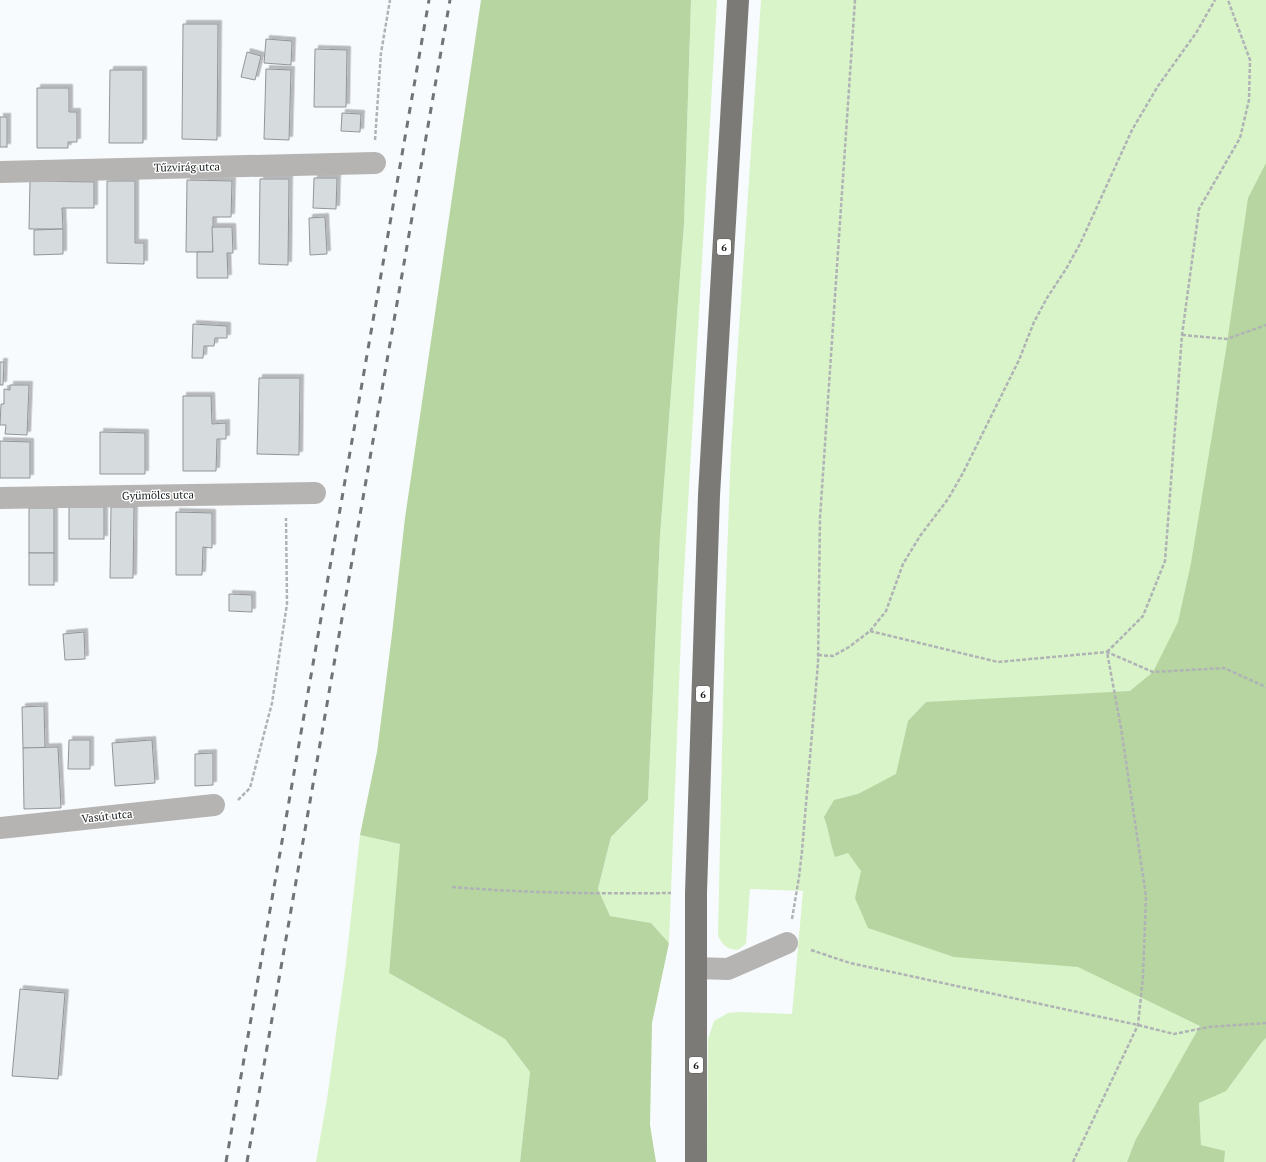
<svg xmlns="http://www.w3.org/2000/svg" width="1266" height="1162" font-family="'PT Serif',serif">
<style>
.green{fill:#d9f4c9}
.forest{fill:#b6d5a1}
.building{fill:#d6dbde;stroke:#919598;filter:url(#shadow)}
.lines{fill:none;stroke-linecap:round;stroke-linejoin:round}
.path{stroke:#b0b3b5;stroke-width:2.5;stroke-dasharray:4 2;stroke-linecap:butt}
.minor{stroke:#b6b4b2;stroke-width:22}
.major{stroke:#7c7a76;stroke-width:22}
.rail{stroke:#717375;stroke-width:3;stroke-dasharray:7 7;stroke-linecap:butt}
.labels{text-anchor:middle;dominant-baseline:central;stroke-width:3;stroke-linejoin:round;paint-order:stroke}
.shield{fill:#fff;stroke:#5d5f5f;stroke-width:1}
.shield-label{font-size:10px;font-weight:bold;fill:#181a1b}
.street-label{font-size:11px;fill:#181a1b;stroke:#fff}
</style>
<defs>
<filter id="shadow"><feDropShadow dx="3.5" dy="-3.5" stdDeviation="0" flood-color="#0004"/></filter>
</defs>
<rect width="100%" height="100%" fill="#f8fbfe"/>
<g class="green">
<path d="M691,0h26l-35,609 -13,334 -18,-20 -41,-7 -12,-27 13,-52 37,-37 12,-264 24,-312z"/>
<path d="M761,0h505v1015l-131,126 -8,21h-420l1,-123 6,-18 14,-8 12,-1 52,2 11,-123 -53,-2 -4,55 -8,6c-11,-1 -15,-4 -20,-14l7,-324 6,-164z"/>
<path d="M360,835l41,9 -12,129 116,66 25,33 -10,90h-204l11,-63 19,-137z"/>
<path d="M1266,1038v124h-42v-11l-23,-6 -2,-42 27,-13 36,-48z"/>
</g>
<g class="forest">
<path d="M481,0h210l-7,224 -24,312 -12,264 -37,37 -13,52 12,27 41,7 18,20 -17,80 -2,102 6,37h-136l10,-90 -25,-33 -116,-66 11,-129 -40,-9 17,-83 15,-118 13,-116z"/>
<path d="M1266,163v875l-4,4 -36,49 -27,12 2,42 24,6 -1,11h-97l8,-21 65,-115 -122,-59 -124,-10 -86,-29 -13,-30 6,-27 -13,-18 -13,4c-5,-13 -6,-27 -11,-40l10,-17 24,-6 38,-20 12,-53 18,-19 204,-11 23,-19 25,-50 13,-59 35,-213 22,-152z"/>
</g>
<g class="building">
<path d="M183,24h35l-1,116 -35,-1z"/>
<path d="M266,39l26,2 -1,24 -27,-2z"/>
<path d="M315,49l32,1 -1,57h-32z"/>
<path d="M247,52l14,4 -6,24 -14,-3z"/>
<path d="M266,69l25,1 -2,70 -25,-1z"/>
<path d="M110,70h33v73h-34z"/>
<path d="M37,88h32v24h8v30h-9v6h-31z"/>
<path d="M342,113l19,1 -1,18 -19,-1z"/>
<rect x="0" y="117" width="7" height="30"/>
<path d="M314,178h23l-1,31 -23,-1z"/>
<path d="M260,179h29l-1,86 -29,-1z"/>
<path d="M187,180l45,1 -1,36h-18v35h-27z"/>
<path d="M30,181l64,1v26h-32l1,21h-34z"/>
<path d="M107,181h28v62h9v21l-37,-1z"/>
<path d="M325,217l2,37 -17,1 -1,-37z"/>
<path d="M212,227h20l1,26h-6l1,25h-31v-26h16z"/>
<path d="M63,229v25l-29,1v-25z"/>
<path d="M193,324l34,2v12h-12l-1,8h-10l-1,12h-11z"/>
<path d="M0,362h4l-1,23h-3z"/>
<path d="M259,378h41l-1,77 -42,-1z"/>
<path d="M10,385h19l-2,50 -22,-1 1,-9h-6l1,-21h3v-15l6,1z"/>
<path d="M183,396h28l1,28 14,-1v16h-9l-1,32h-33z"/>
<path d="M100,432l45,1v41h-45z"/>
<path d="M0,441l30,1v36h-30z"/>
<rect x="69" y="507" width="35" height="32"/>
<path d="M111,507h23l-1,71h-23z"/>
<rect x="29" y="508" width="25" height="45"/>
<path d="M176,512l36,1v35l-9,-1 -1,28h-26z"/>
<rect x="29" y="553" width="25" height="32"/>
<path d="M229,594l23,1v17l-23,-1z"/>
<path d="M84,632l1,27 -20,1 -2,-26z"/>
<path d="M44,706l1,42h-22l-1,-41z"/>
<path d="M69,740h21v29h-22z"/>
<path d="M152,740l3,43 -40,3 -3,-43z"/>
<path d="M58,747l3,61 -37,1 -1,-61z"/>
<path d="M213,753v32l-18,1v-32z"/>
<path d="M20,989l45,4 -7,86 -46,-3z"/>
</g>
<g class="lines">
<g class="path">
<path d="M375,140l6,-87 9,-53"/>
<path d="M1182,335l45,4 39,-14"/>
<path d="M870,631l128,31 109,-10 46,20 71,-4 42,19"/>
<path d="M1107,652l36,-36 22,-55 17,-226 17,-126 41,-71 9,-38 1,-40 -22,-60"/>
<path d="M818,655l15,1 16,-9 21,-16 16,-20 17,-47 17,-28 28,-37 15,-26 56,-113 15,-38 13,-24 19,-29 14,-25 52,-114 26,-44 38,-53 19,-33"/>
<path d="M238,800l12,-12 22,-85 15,-99 -1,-86"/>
<path d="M452,887c73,6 146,7 219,6"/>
<path d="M792,919l7,-42 3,-26 16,-188 2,-145 35,-518"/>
<path d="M811,950l39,13 288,62 36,9 35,-7 57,-4"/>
<path d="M1073,1162l65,-137 5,-48 3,-81 -25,-168 -14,-76"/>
</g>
<g class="minor">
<path d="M0,172l375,-9"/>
<path d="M0,498l315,-5"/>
<path d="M0,828l214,-23"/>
<path d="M696,968l32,1 59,-26"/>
</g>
<path class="major" d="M696,1162v-269l13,-398 29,-495"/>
<g class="rail">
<path d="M226,1162l203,-1162"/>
<path d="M247,1162l203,-1162"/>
</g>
</g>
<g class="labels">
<g class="shield">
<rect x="717" y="239" width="14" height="16" rx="3"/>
<rect x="696" y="686" width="14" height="16" rx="3"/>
<rect x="689" y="1057" width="14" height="16" rx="3"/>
</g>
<g class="shield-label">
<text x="724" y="247">6</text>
<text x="703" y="694">6</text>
<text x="696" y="1065">6</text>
</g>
<g class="street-label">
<text transform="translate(187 167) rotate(-1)">Tűzvirág utca</text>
<text transform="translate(158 495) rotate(-1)">Gyümölcs utca</text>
<text transform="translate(107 816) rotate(-6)">Vasút utca</text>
</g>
</g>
</svg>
